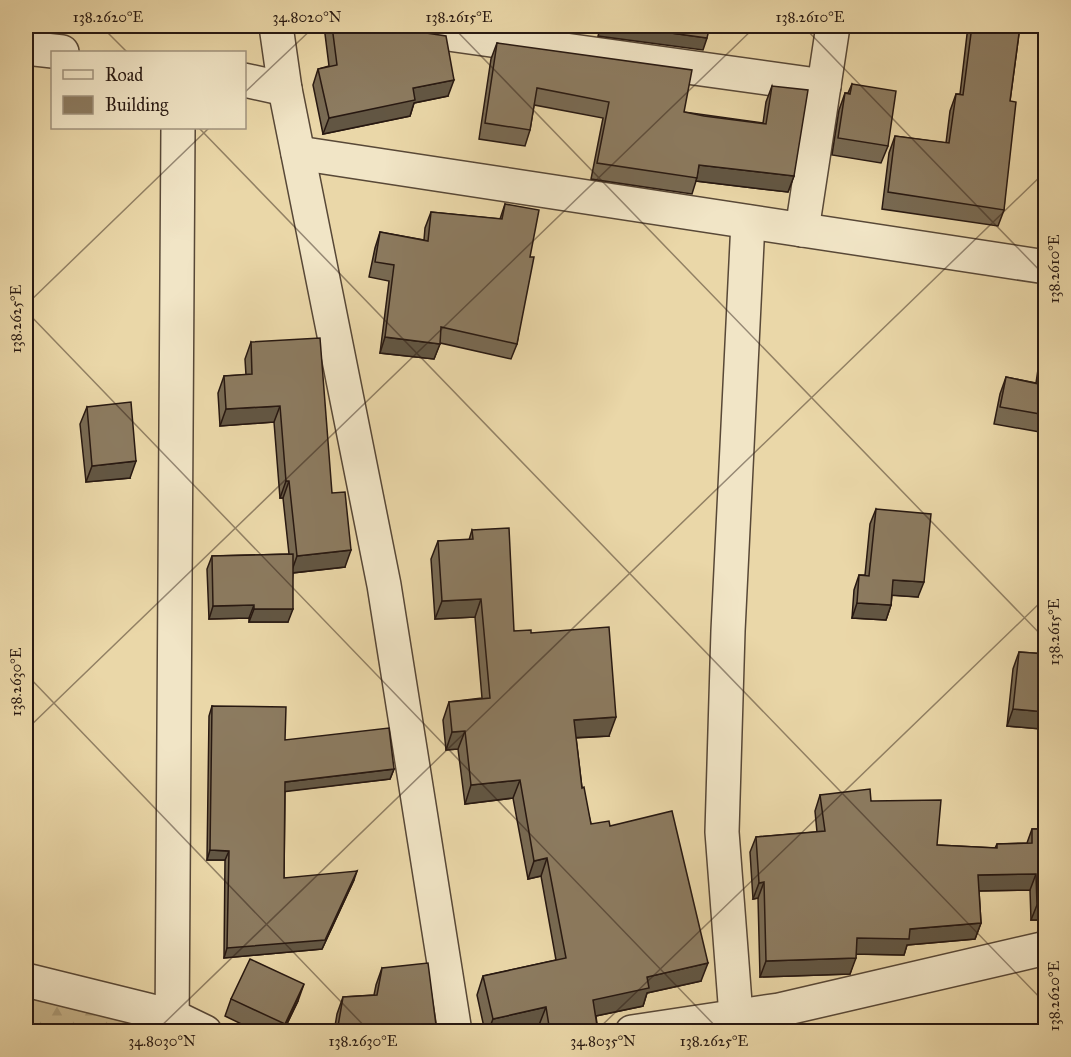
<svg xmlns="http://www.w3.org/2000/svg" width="1071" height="1057" font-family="'IM FELL Great Primer',serif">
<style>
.forest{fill:url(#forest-firs);stroke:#786850;stroke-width:1.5}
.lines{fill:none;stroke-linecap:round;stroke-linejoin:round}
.minor-casing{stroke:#584837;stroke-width:36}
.tertiary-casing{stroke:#584837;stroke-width:36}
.minor{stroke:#f1e5c6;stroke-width:33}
.tertiary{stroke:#f1e5c6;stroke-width:33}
.wall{fill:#786a53;stroke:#271811;stroke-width:1.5}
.shaded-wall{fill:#625643;stroke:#271811;stroke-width:1.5}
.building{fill:#8c7b60;stroke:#271811;stroke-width:1.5}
.ticks{fill:none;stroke:#271811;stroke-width:1.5;stroke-opacity:0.45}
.neatline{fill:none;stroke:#271811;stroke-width:2}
.ticks-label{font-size:15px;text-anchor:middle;fill:#271811}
</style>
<defs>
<pattern id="forest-firs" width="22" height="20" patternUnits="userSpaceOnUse" patternTransform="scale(1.5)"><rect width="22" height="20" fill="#c9b78e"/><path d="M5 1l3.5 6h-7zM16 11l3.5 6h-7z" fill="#ad9d79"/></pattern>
</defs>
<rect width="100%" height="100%" fill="#ead7a8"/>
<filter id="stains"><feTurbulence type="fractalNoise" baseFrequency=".00333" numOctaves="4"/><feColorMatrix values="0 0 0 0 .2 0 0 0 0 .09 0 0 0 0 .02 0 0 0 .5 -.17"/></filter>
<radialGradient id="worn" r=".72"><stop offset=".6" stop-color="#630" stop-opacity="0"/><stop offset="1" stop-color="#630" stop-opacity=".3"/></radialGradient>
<path class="forest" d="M26,992l137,34v6h-137z"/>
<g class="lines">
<g class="minor-casing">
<g id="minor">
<path d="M276,26l9,63 99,496 71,447"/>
<path d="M391,26l433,60"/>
<path d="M298,153l748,114"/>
<path d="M802,230l31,-204"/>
<path d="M26,980l146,36 33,16"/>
<path d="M736,1016l-14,-184 6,-201 20,-409"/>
<path d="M172,1032l6,-904"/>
<path d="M632,1032l147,-22 267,-62"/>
</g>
</g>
<g class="tertiary-casing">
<g id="tertiary">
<path d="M26,48l36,4"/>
<path d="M244,80l41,9"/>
</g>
</g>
<use href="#minor" class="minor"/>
<use href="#tertiary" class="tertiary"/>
</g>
<g class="wall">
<path d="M324,26h63l15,7 46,63 -34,7 -4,13 -87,18 -10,-49 5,-16 11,-3z"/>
<path d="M968,26h52l-10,75 -6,109 -6,16 -116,-17 7,-56 6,-17 51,7 4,-32 6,-17h4z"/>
<path d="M497,43l187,69 79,11 3,-21 6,-16 22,90 -6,16 -92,-11 -4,13 -101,-15 12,-61 -69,-13 -4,25 -5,16 -46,-7 12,-80z"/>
<path d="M852,84l36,62 -7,17 -49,-8 7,-45 6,-17h3z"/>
<path d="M505,204l25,53 -13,87 -6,15 -71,-16 -6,16 -54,-6 9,-72 -20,-4 6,-29 5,-16 44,8 1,-12 6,-16 69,7z"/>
<path d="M1046,337v96l-52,-9 6,-30 6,-17 30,6 5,-34z"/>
<path d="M251,342l81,151 13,74 -52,6 -5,49h-39v-4l-40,1 -2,-50 5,-13 77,-2 -6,-56h-3l-6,-76 -54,4 -2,-33 6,-17 22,-1 -1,-16z"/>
<path d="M87,407l43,71 -44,4 -6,-58z"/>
<path d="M876,509l42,88 -26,-2 -1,10 -5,15 -34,-2 2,-28 5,-15h6l5,-51z"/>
<path d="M472,530l42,101 17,2 78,103 -33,2 6,50 9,36 19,2 91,155 -54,12 -4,13 -47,10 2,16h-58l-1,-7 -27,7h-27l-8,-37 6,-19 73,-16 -15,-84 -13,3 -15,-81 -48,6 -7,-55 -12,1 -3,-30 6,-18 33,-4 -7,-81 -40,2 -4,-60 7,-18 31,-1z"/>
<path d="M1019,652l27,2v64l-5,11 -34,-3 6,-57z"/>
<path d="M212,706l73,34 109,29 -4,10 -105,12 -1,87 70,2 -32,69 -98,9 1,-98h-18l2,-144z"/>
<path d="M820,795l51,6 66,44 58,3 2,-4 30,-1 5,-14h14v91h-15l-1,-30 -51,1 2,32 -6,16 -68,6 -3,10 -48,-1 -6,20 -90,3 -2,-79 -5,1 -3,-47 6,-15 61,-5 -2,-21z"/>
<path d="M382,968l54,57 -3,7h-99l3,-18 6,-17 31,-2 2,-10z"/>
<path d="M231,999l67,2 -15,31h-25l-33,-16z"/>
</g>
<g class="shaded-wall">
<path d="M601,26h19l87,12 -4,12 -105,-14z"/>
<path d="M454,80l-6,16 -34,7 -4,13 -87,18 6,-16 84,-30z"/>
<path d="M699,165l95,11 -6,16 -92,-11z"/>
<path d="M385,337l55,7 -6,15 -54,-6z"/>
<path d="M280,406l-6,16 -54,4 6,-17z"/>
<path d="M136,461l-6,17 -44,4 6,-16z"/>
<path d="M286,481h3l-6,17h-3z"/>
<path d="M351,550l-6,17 -54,6 6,-17z"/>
<path d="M893,580l31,2 -6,15 -30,-2z"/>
<path d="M481,599l-6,18 -40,2 7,-18z"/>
<path d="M857,603l34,2 -5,15 -34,-2z"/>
<path d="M254,605l-5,13 -40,1 4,-13z"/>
<path d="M254,609h39l-5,13h-39z"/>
<path d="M1013,709l33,3v6l-5,11 -34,-3z"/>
<path d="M616,717l-7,19 -42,2 7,-18z"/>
<path d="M465,731l-7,18 -12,1 6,-18z"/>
<path d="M394,769l-4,10 -109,13 4,-10z"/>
<path d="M520,780l-7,18 -48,6 6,-19z"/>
<path d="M210,850l19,1 -4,9h-18z"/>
<path d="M547,858l-6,18 -13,3 6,-18z"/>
<path d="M357,871l-3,9 -32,69 -98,9 3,-10z"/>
<path d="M1036,874l-6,16 -57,1 5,-16z"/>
<path d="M764,882l-6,16 -5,1 6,-16z"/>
<path d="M1046,904v16h-15l6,-15z"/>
<path d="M981,923l-6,16 -68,6 -3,10 -53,-1 6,-16 53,-9z"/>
<path d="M856,958l-6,16 -90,3 6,-16z"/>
<path d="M708,963l-7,18 -54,12 -4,13 -57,12 7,-18 54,-23z"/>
<path d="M304,984l-6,17 -15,31h-1z"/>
<path d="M546,1007l-7,18 -27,7h-24l5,-13z"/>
<path d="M436,1025l-3,7h-48z"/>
</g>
<g class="building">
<path d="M332,26h55l15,4v3l11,-2 33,5 8,44 -41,8 2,12 -86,18 -11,-49 19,-4z"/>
<path d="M620,26h90l-3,12z"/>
<path d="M972,26h48l-10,75 6,1 -12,108 -116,-18 7,-56 54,7 7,-49 7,1z"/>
<path d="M497,43l195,27 -8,42 20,4 62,8 6,-38 36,4 -14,86 -95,-11 -2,13 -100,-15 12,-61 -72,-14 -7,42 -45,-7z"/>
<path d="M852,84l44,7 -8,55 -50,-8 7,-45 5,1z"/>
<path d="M505,204l34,6 -9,47h4l-17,87 -76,-17 -1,17 -55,-7 9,-72 -19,-3 5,-30 48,9 3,-29 71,7z"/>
<path d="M320,338l12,155 13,-1 6,58 -54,6 -8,-75h-3l-6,-75 -54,3 -2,-33 28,-2 -1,-32z"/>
<path d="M1046,343v72l-46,-8 6,-30 33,7z"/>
<path d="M131,402l5,59 -44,5 -5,-59z"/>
<path d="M876,509l55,5 -7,68 -31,-2 -2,25 -34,-2 2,-28 10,1z"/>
<path d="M509,528l5,103 17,-1v3l78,-6 7,90 -42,3 8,68 2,-1 7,37 18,-3 1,5 62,-15 36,152 -61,14 2,11 -56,12 5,32h-48l-4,-25 -53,12 -10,-43 83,-18 -19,-100 -13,3 -14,-81 -49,5 -6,-54 -13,1 -3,-30 41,-4 -9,-99 -39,2 -4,-60 35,-2 -1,-9z"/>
<path d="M293,554v55h-39v-4l-41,1 -1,-50z"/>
<path d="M1019,652l27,2v58l-33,-3z"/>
<path d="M212,706l74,1 -1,33 104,-12 5,41 -109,13 -1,96 73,-7 -32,69 -98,8 2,-97 -19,-1z"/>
<path d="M870,789l1,12 70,-1 -4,45 60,3v-4l35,-1v-14h14v75l-9,1 -1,-31 -58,1 3,48 -71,6 -1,10 -52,-1 -1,20 -90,3 -2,-79 -5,1 -3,-46 69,-6 -5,-36z"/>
<path d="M250,959l54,25 -19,40 -54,-25z"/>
<path d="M428,963l8,62 -51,7h-48l6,-35 34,-2 5,-27z"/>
</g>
<path class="ticks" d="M101,26l26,26M452,26l594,614M803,26l243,251M244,93l71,-67M199,128l847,876M26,305l183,-177M26,311l695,721M26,674l344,358M26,730l730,-704M155,1032l891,-861M595,1032l451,-435M1036,1032l10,-10"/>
<rect width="1071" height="1057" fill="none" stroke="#ead7a8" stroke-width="66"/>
<rect x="51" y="51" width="195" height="78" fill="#f1e5c6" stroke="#a0937e" stroke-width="1.5"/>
<rect x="63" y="70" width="30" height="9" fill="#f1e5c6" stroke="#a0937e" stroke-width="1.5"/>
<text x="105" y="81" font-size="18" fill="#271811">Road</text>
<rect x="63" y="96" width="30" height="18" fill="#8c7b60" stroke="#a0937e" stroke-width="1.5"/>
<text x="105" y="111" font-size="18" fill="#271811">Building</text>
<rect x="33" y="33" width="1005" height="991" class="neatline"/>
<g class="ticks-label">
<text x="108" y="22">138.2620°E</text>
<text x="307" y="22">34.8020°N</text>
<text x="459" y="22">138.2615°E</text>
<text x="810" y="22">138.2610°E</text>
<text transform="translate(1054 269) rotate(-90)" y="5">138.2610°E</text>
<text transform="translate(16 319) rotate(-90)" y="5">138.2625°E</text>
<text transform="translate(1054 632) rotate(-90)" y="5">138.2615°E</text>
<text transform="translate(16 682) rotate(-90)" y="5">138.2630°E</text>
<text transform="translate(1054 996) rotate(-90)" y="5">138.2620°E</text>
<text x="162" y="1046">34.8030°N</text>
<text x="363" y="1046">138.2630°E</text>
<text x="603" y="1046">34.8035°N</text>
<text x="714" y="1046">138.2625°E</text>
</g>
<rect width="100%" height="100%" filter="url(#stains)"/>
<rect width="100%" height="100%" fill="url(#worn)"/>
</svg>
